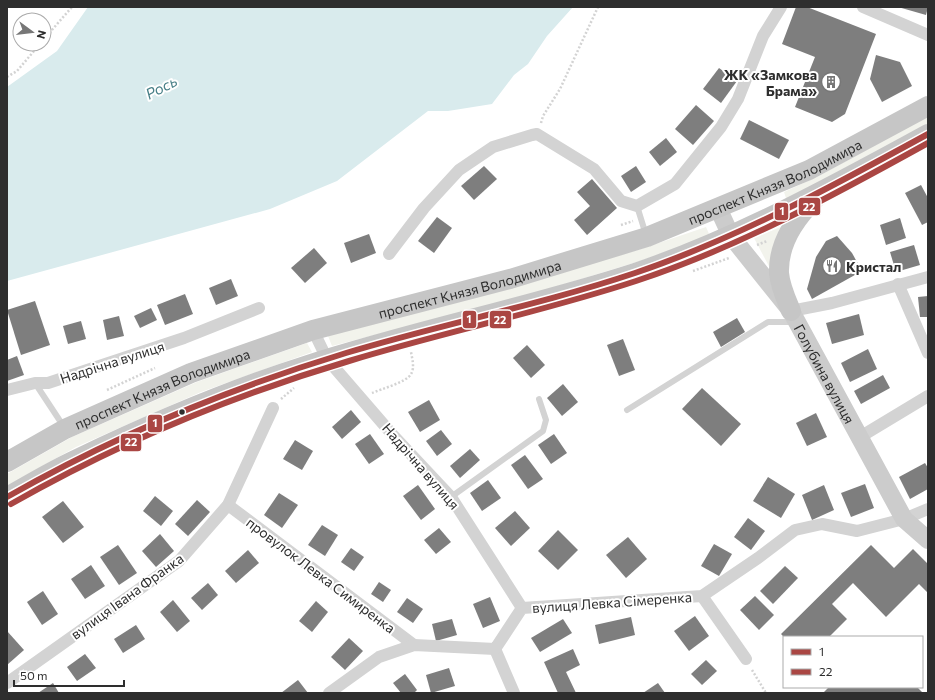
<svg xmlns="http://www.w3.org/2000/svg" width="935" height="700" font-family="Commissioner,sans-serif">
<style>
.green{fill:#f2f3ec}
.water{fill:#d9ebed}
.building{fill:#7e7e7e}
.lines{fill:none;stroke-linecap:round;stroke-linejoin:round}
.path{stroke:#d3d3d3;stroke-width:2.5;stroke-dasharray:2 2;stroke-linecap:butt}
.lane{stroke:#d3d3d3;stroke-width:6}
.street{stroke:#d3d3d3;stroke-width:12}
.secondary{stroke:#ccc;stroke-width:18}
.primary{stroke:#c6c6c6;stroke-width:20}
.bus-1-casing{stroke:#fff;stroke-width:9}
.bus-2-casing{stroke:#fff;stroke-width:9}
.bus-1{stroke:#aa4643;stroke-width:6}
.bus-2{stroke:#aa4643;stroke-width:6}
.bus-dot{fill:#2e2e2e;stroke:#fff;stroke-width:1.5}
.labels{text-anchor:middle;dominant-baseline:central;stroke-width:4;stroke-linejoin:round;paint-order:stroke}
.poi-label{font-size:14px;font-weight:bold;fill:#2e2e2e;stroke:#fff;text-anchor:end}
.street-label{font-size:14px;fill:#2e2e2e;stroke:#fff}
.water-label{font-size:15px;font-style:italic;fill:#467e86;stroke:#fff}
.line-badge{stroke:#fff;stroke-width:1.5}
.badge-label{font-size:11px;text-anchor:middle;font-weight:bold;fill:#fff}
</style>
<rect width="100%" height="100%" fill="#fff"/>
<g class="green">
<path d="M928,116v8l-141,77 -3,-9 33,-15z"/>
<path d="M783,226l-11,46 -18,-34z"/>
<path d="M706,227l4,9 -70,25 -118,36 -190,49 -4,-10 310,-86z"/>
<path d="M307,343l5,9 -111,40 -125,55 -69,39v-12l65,-37 125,-55z"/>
</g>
<path class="water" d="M88,7h485l-26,29 -19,28 -14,11 -22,29 -44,7h-20l-91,70 -67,28 -263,72v-194l50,-36z"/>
<g class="building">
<path d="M796,7h11l69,27 -31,80 -13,8 -37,-15 20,-50 -33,-13z"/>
<path d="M898,7h30l-2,8z"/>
<path d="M876,55l24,7 12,24 -30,16 -12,-23z"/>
<path d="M719,68l18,13 -16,22 -18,-14z"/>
<path d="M696,105l18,16 -21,24 -18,-16z"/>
<path d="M749,120l40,20 -10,19 -39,-20z"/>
<path d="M666,138l11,14 -17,14 -11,-14z"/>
<path d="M484,166l13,13 -23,21 -13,-14z"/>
<path d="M636,166l10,16 -15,10 -10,-16z"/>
<path d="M592,179l25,29 -30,27 -13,-15 16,-14 -13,-14z"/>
<path d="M921,185l7,13v24l-6,3 -17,-32z"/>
<path d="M437,217l15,11 -18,25 -16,-12z"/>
<path d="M900,218l6,20 -20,7 -6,-20z"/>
<path d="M369,234l7,19 -25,10 -7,-20z"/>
<path d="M837,236l15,17 10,18 -50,28 -5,-10 9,-32 10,-16z"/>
<path d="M914,245l6,20 -24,7 -6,-20z"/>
<path d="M314,248l13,15 -22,20 -14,-15z"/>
<path d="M231,279l7,17 -22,9 -7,-17z"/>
<path d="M185,294l8,20 -28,11 -8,-20z"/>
<path d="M928,296v21h-8l-2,-20z"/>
<path d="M35,301l15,44 -29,10 -14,-45z"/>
<path d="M151,308l6,12 -17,8 -6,-12z"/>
<path d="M859,314l5,21 -32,9 -6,-21z"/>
<path d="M119,316l5,20 -17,4 -4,-20z"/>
<path d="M737,318l8,14 -24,15 -8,-15z"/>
<path d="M81,321l5,18 -18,5 -5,-18z"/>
<path d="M623,339l12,31 -16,6 -12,-31z"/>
<path d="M527,345l18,20 -14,13 -18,-20z"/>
<path d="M868,349l9,20 -27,13 -9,-19z"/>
<path d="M17,356l7,19 -17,6v-21z"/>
<path d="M883,375l7,13 -29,16 -7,-13z"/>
<path d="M563,384l15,18 -16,14 -15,-18z"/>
<path d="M702,388l39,36 -20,22 -39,-37z"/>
<path d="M429,400l11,20 -20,12 -12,-20z"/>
<path d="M351,410l10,12 -19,17 -10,-12z"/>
<path d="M816,413l11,24 -20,9 -11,-23z"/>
<path d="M441,430l11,14 -15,12 -11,-15z"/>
<path d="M370,434l14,20 -15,10 -14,-20z"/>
<path d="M554,434l13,19 -16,11 -13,-19z"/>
<path d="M295,440l18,11 -11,19 -19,-11z"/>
<path d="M470,449l10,11 -20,18 -10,-12z"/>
<path d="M525,455l18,24 -15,10 -17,-24z"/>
<path d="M925,463l3,5v21l-18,10 -11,-22z"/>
<path d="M768,477l27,17 -14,24 -28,-17z"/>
<path d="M488,480l13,18 -19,13 -12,-18z"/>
<path d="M865,484l9,24 -23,9 -10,-24z"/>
<path d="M418,485l17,24 -14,11 -18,-24z"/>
<path d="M824,485l10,25 -22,10 -10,-25z"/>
<path d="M279,493l19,12 -16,23 -18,-13z"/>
<path d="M155,496l18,15 -12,15 -18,-15z"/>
<path d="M197,500l13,12 -22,24 -13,-12z"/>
<path d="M63,501l21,26 -21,16 -21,-26z"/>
<path d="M515,511l15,17 -19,18 -16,-18z"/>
<path d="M748,518l17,13 -14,19 -17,-13z"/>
<path d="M322,525l16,10 -13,21 -17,-11z"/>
<path d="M439,528l12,14 -15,12 -12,-14z"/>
<path d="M558,530l20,20 -20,20 -20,-19z"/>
<path d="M160,534l14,17 -18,16 -14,-16z"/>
<path d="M628,537l19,22 -21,19 -20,-23z"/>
<path d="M714,544l18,10 -13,22 -18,-10z"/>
<path d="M118,545l19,28 -18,12 -19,-28z"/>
<path d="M871,545l23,23 19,-19 15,15v29l-9,-9 -33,33 -33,-34 -21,21 15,15 -18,18h-45l-3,-3z"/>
<path d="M351,548l13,9 -10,14 -13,-9z"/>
<path d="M248,550l11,13 -23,20 -11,-12z"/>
<path d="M91,565l14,21 -20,13 -14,-20z"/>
<path d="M785,566l13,12 -25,26 -13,-13z"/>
<path d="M379,582l12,8 -8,12 -12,-8z"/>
<path d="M208,583l10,12 -16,15 -11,-12z"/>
<path d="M43,591l15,23 -16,11 -15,-23z"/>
<path d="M755,596l19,19 -15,15 -19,-20z"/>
<path d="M490,597l10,24 -17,7 -10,-24z"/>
<path d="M407,598l16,11 -10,14 -16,-11z"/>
<path d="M173,600l17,21 -13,11 -17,-20z"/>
<path d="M316,601l12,11 -16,20 -13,-11z"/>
<path d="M695,616l14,20 -20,15 -15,-20z"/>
<path d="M631,617l4,18 -36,9 -4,-19z"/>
<path d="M452,619l5,16 -21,6 -4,-17z"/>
<path d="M563,619l9,14 -32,19 -9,-14z"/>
<path d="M136,625l9,14 -22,14 -9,-14z"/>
<path d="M7,631l17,19 -17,15z"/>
<path d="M349,638l14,13 -18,19 -14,-13z"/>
<path d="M573,649l7,16 -14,7 10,21h-18l-14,-31z"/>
<path d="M85,654l11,14 -19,13 -10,-14z"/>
<path d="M706,660l11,11 -15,14 -11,-11z"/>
<path d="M449,668l6,18 -24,7 -5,-18z"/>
<path d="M405,674l12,16 -3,3h-13l-8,-10z"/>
<path d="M298,680l10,13h-27z"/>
<path d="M53,683l6,10h-21z"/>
<path d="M658,683l7,10h-22z"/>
<path d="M829,687h88l6,6h-100z"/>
</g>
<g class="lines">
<g class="path">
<path d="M44,39l28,-32"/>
<path d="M7,77l10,-6 23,-27"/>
<path d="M541,123l2,-7 17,-27 38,-82"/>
<path d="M621,225l12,-4"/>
<path d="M757,245l10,-4"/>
<path d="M693,271l36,-13"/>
<path d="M107,390l48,-22"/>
<path d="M372,393c9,-4 35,-11 39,-19 4,-6 1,-16 0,-22"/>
<path d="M281,399l13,-11"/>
<path d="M752,670l14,23"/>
</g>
<g class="lane">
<path d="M637,206l9,29"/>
<path d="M35,383l29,44"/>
<path d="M627,410l141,-88h27"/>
<path d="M451,497l92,-66 3,-11 -7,-21"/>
</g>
<g class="street">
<path d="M863,7l65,28"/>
<path d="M389,254l35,-46 35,-38 34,-23 39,-12 5,-1 57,35 27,32 16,5 38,-22 46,-57 17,-28 25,-63 18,-29"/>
<path d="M898,284l30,69"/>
<path d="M791,311l41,-8 96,-26"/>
<path d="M313,330l14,29 64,74 60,64 71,111"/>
<path d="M7,390l28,-7h13l136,-45 75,-30"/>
<path d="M860,437l68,-41"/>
<path d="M228,505l186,140"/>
<path d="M702,596l44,63"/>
<path d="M495,649l19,44"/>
<path d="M7,683l172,-122 49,-56 45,-97"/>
<path d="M329,693l50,-36 35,-12 81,4 27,-41 180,-12 56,-38 37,-28 27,-6 35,7 47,-12 24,-10"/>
</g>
<path class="secondary" id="s1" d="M718,208l13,28 60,75 113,208 24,21"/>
<g class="primary">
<path d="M791,311c-5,-12 -11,-25 -12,-38 -1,-29 16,-54 35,-73"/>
<path id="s2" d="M7,462l58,-33 126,-56 122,-43 197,-51 137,-42 162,-67 119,-64"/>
<path d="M7,497c23,-13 46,-27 70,-38 75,-36 152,-69 231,-94 108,-35 219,-57 327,-92 103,-35 198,-87 293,-139"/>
</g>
<g class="bus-1-casing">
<path id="bus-1" d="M7,497c107,-61 221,-108 339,-144 96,-29 194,-48 289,-80 103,-35 198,-87 293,-139"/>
</g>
<g class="bus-2-casing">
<path id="bus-2" d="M11,504c107,-61 220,-108 338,-143 95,-29 193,-49 287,-80 103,-34 198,-86 292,-138"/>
</g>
<use href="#bus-1" class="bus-1"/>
<use href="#bus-2" class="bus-2"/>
</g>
<defs>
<g id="building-ring" transform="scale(1)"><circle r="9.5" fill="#fff" stroke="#777" stroke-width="1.5"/><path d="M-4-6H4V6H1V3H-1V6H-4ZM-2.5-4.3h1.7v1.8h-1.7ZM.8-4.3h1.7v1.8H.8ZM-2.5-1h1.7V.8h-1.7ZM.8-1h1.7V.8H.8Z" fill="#777"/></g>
<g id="restaurant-ring" transform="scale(1)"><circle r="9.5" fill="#fff" stroke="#777" stroke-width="1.5"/><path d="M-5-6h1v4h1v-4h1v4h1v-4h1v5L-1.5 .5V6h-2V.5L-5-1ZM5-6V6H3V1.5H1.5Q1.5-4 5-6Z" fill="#777"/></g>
</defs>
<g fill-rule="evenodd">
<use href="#building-ring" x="831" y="82"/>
<use href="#restaurant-ring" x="832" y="266"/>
</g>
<circle class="bus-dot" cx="182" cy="412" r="3.5"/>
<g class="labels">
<g class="poi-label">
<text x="817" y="74">ЖК «Замкова<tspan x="817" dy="16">Брама»</tspan></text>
<text x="846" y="266" text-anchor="start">Кристал</text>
</g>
<g class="street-label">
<text stroke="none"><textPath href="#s2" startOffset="820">проспект Князя Володимира</textPath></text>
<text stroke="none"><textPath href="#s2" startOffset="496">проспект Князя Володимира</textPath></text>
<text transform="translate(112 362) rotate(-18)">Надрічна вулиця</text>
<text stroke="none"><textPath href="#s1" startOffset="198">Голубина вулиця</textPath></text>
<text stroke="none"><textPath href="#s2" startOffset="172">проспект Князя Володимира</textPath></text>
<text transform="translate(421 466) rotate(49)">Надрічна вулиця</text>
<text transform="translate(321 575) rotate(37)">провулок Левка Симиренка</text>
<text transform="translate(127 596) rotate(-36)">вулиця Івана Франка</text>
<text transform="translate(612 602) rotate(-4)">вулиця Левка Сімеренка</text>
</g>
<g class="water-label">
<text transform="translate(161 87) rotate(-27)">Рось</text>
</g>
</g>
<g class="line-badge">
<rect x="798" y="197" width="23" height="19" rx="4" fill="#aa4643"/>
<rect x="774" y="202" width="15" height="19" rx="4" fill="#aa4643"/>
<rect x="462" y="310" width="15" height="19" rx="4" fill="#aa4643"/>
<rect x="489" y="310" width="23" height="19" rx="4" fill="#aa4643"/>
<rect x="147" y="414" width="16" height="19" rx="4" fill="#aa4643"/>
<rect x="120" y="433" width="22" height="19" rx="4" fill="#aa4643"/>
</g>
<g class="badge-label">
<text x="809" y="211">22</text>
<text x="782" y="215">1</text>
<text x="469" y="323">1</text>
<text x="500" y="324">22</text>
<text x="155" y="427">1</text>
<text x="131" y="446">22</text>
</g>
<rect width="935" height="700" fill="none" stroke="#2e2e2e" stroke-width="16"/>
<rect x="783" y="636" width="140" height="52" fill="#ffffff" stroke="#ababab"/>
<rect x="791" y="649" width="20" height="6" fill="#aa4643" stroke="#ababab"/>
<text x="819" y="656" font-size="12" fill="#2e2e2e">1</text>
<rect x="791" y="669" width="20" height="6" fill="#aa4643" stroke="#ababab"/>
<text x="819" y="676" font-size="12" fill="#2e2e2e">22</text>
<g transform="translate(32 32) rotate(105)"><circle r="19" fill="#ffffff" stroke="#ababab"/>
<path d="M0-3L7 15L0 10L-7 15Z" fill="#777777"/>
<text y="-6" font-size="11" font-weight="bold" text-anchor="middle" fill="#2e2e2e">N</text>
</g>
<path d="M14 680v6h110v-6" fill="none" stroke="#2e2e2e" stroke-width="2"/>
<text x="20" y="680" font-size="12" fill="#2e2e2e" stroke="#ffffff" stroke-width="3" paint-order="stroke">50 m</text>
</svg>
